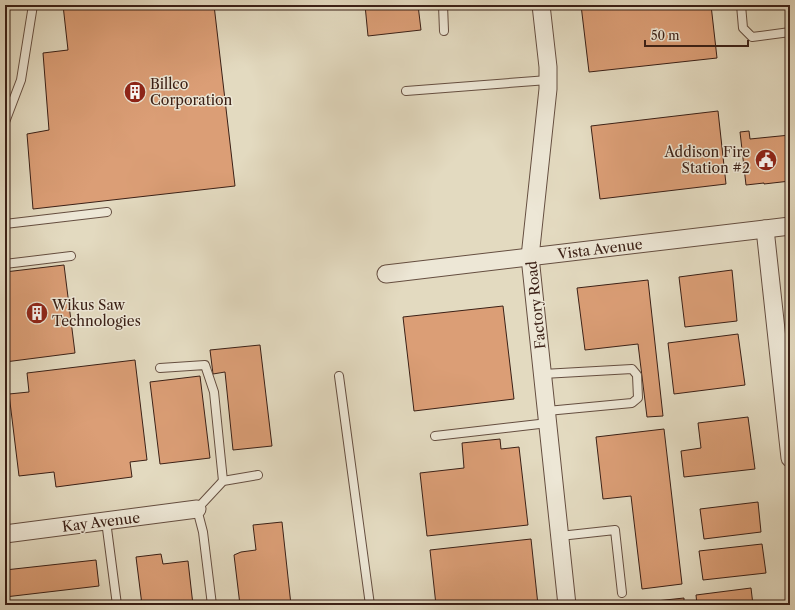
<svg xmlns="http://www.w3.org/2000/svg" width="795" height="610" font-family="'Libre Caslon Text',serif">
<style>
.building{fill:#db9e76;stroke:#3b2016}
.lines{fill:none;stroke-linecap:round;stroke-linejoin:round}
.lane-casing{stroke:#654e40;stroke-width:10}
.street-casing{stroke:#654e40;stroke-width:19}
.lane{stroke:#ede7d6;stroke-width:8}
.street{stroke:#ede7d6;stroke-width:17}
.labels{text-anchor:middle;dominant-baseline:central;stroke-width:3;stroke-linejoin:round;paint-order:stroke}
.poi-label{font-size:14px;fill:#3b2016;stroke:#ede7d6;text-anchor:start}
.street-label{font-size:14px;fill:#3b2016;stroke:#ede7d6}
</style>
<rect width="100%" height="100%" fill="#e3dac0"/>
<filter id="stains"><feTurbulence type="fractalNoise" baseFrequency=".005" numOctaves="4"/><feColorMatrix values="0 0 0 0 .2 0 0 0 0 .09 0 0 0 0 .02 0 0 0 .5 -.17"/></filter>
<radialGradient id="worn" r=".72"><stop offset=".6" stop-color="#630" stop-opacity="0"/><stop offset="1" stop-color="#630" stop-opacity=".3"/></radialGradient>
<g class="building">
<path d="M63,5h151l21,181 -202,23 -6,-75 22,-4 -6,-77 25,-3z"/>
<path d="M365,5h53l3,25 -53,6z"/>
<path d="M581,5h130l6,53 -128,14z"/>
<path d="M718,111l8,73 -126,15 -9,-73z"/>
<path d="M749,131l1,8 40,-4v46l-26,3v-1l-18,2 -6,-53z"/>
<path d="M64,265l11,88 -70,9v-90z"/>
<path d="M732,270l5,51 -52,6 -6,-50z"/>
<path d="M648,280l15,136 -16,1 -9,-73 -53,6 -8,-62z"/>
<path d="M503,306l11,93 -100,12 -11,-94z"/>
<path d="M738,334l7,51 -71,9 -6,-51z"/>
<path d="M260,345l12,101 -39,4 -8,-78 -12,2 -3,-24z"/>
<path d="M135,360l12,100 -17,2 2,15 -76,10 -2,-15 -35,4 -10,-82 20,-2 -2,-19z"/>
<path d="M200,376l10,82 -50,6 -10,-82z"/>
<path d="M748,417l7,52 -71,8 -3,-26 20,-3 -3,-25z"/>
<path d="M664,429l18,155 -40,5 -11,-93 -28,3 -7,-62z"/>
<path d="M500,439l1,10 18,-2 9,78 -101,11 -7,-63 44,-5 -2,-25z"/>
<path d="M758,502l3,30 -57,7 -4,-30z"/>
<path d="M282,522l9,83h-51l-6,-50 7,-3 15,-2 -3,-25z"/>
<path d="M531,539l7,66h-102l-6,-55z"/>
<path d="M762,544l4,29 -63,7 -4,-29z"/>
<path d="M161,554l2,10 25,-3 5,44h-51l-6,-48z"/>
<path d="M96,560l3,26 -94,11v-27z"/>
<path d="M751,588l2,17h-56l-1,-10z"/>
<path d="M684,598v7h-66z"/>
</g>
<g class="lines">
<g class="lane-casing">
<g id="lane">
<path d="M443,5l1,26"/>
<path d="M741,5l2,23 9,9 38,-5"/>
<path d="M406,91l142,-11"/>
<path d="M5,122l16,-42 12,-75"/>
<path d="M5,224l102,-12"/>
<path d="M5,264l66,-8"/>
<path d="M160,368l45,-3 9,27 9,89"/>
<path d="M543,374l89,-5 5,6 1,23 -6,5 -85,8"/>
<path d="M339,376l31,229"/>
<path d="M435,436l113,-13"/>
<path d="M106,521l11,84"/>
<path d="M560,536l55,-6 7,63"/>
<path d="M212,605l-9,-73 -6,-23 26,-28 35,-6"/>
</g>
</g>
<g class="street-casing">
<g id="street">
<path d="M541,5l7,62v22l-18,168 37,348"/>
<path d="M765,229l25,229"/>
<path d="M386,274l404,-48"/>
<path d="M5,534l192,-25"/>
</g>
</g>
<use href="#lane" class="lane"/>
<use href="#street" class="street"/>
</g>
<defs>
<g id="building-disc" transform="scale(1.15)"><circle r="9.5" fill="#8f2418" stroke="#ede7d6"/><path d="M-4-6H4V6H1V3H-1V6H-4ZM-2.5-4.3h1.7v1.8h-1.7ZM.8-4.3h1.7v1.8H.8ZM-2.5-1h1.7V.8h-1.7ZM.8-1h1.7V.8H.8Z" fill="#fff"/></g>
<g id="civic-disc" transform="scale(1.15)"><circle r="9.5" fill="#8f2418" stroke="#ede7d6"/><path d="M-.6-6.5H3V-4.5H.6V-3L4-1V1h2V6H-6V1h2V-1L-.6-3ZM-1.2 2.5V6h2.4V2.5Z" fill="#fff"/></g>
</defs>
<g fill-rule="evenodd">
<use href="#building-disc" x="135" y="92"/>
<use href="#civic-disc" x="766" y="160"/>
<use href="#building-disc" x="37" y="313"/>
</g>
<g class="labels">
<g class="poi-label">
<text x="150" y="84">Billco<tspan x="150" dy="16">Corporation</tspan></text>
<text x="750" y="152" text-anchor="end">Addison Fire<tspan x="750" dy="16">Station #2</tspan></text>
<text x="52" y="305">Wikus Saw<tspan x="52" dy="16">Technologies</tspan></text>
</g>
<g class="street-label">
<text transform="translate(600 249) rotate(-7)">Vista Avenue</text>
<text transform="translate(536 305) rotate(-96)">Factory Road</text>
<text transform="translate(101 522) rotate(-7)">Kay Avenue</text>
</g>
</g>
<rect width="795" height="610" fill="none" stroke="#e3dac0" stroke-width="20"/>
<rect x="6" y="6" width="783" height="598" fill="none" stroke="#3b2016" stroke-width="2"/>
<rect x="10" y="10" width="775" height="590" fill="none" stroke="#3b2016"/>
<path d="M645 40v6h103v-6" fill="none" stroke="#3b2016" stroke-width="2"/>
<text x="651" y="40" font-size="12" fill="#3b2016" stroke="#ede7d6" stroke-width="3" paint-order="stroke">50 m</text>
<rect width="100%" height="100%" filter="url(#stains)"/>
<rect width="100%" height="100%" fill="url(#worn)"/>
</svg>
